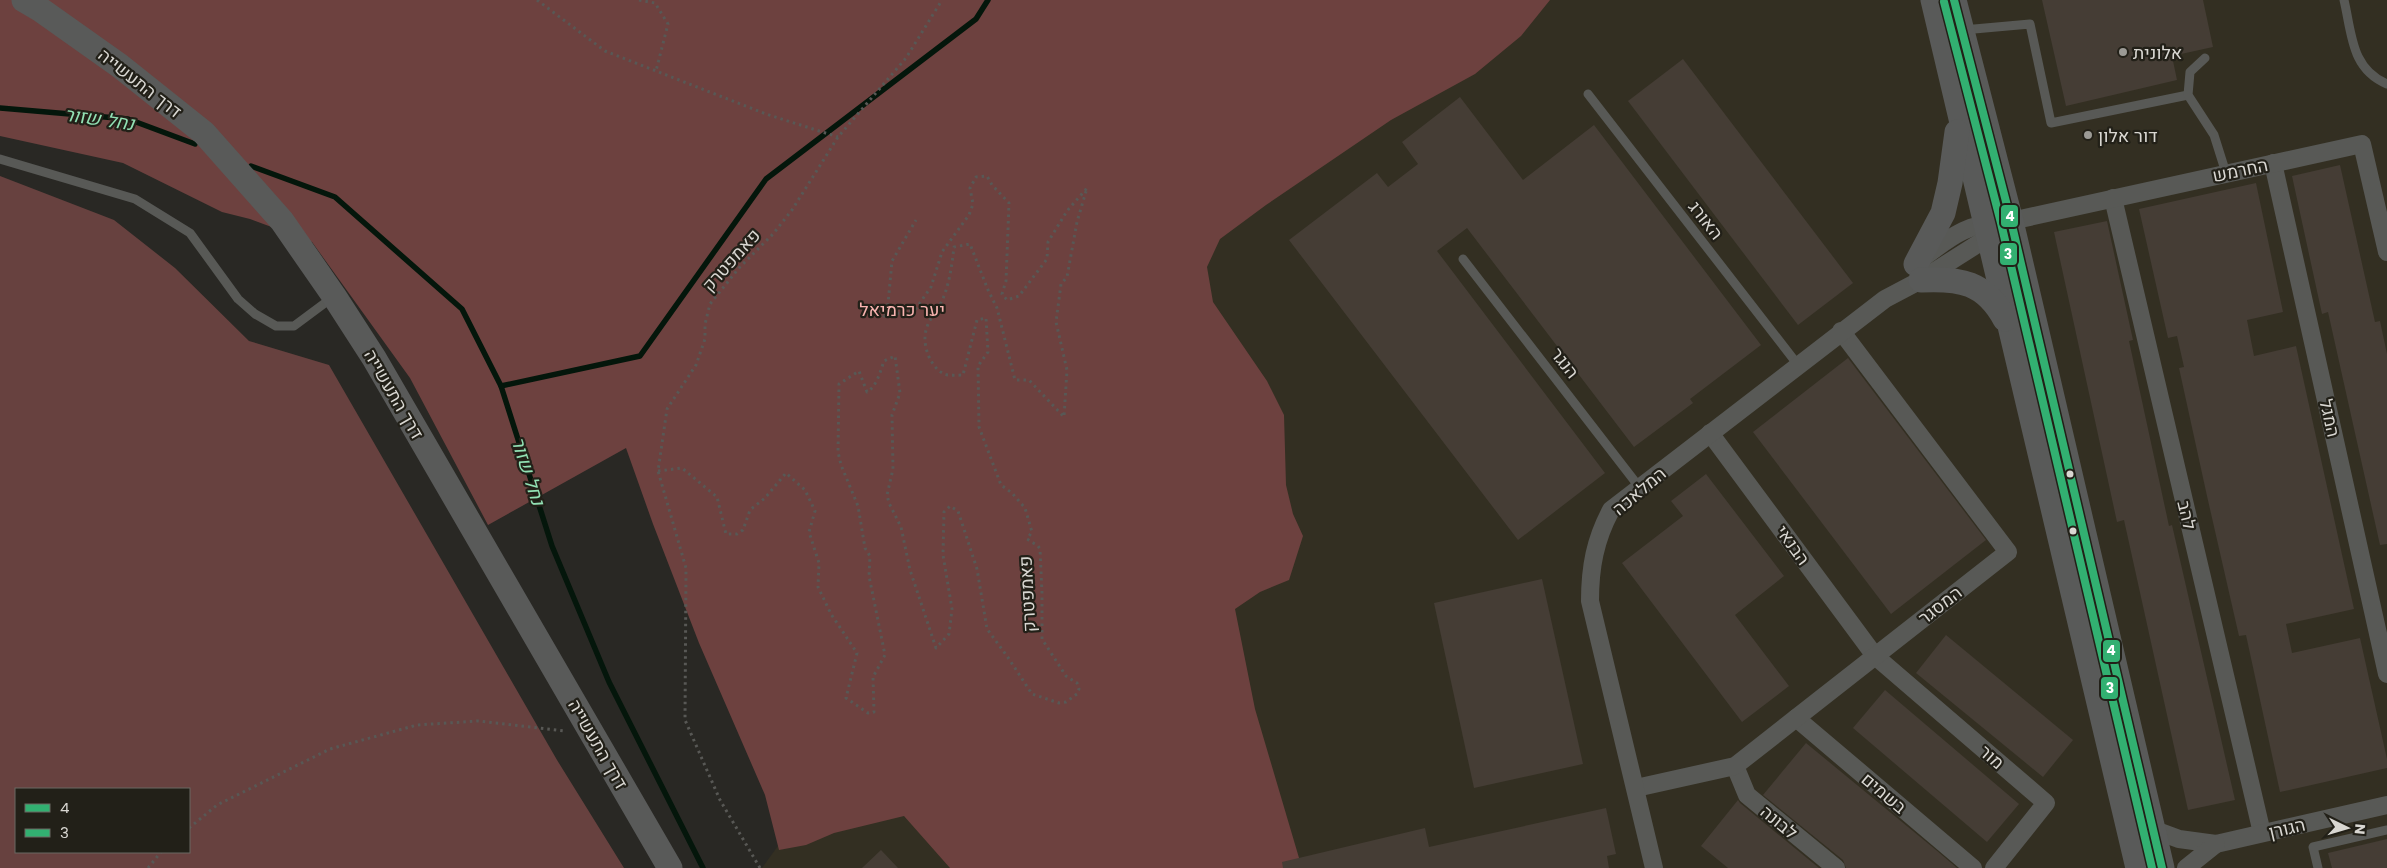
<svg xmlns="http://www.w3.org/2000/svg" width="2387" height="868" font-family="Poppins,Heebo,sans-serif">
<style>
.built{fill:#332f22}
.green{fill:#67413f;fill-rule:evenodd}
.forest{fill:#6d413f}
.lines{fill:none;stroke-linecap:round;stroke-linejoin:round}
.stream{stroke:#04160b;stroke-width:5.5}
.building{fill:#453d35}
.path{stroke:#585855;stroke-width:3;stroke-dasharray:2.5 4;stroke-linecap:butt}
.lane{stroke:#585956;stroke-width:9}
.street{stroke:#585956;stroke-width:18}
.secondary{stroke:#595a59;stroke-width:25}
.bus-1-casing{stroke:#222018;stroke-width:11}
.bus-2-casing{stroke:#222018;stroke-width:11}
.bus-1{stroke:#32b071;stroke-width:8}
.bus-2{stroke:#32b071;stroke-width:8}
.poi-dot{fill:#9b9a95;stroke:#222018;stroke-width:2}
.bus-dot{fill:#d9d7d2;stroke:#222018;stroke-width:2}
.labels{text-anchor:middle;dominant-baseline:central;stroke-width:4.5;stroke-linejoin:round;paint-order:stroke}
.poi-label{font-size:18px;fill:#d9d7d2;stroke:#222018;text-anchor:start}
.street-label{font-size:18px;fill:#d9d7d2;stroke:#222018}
.park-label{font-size:18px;fill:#f9b4b0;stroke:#222018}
.water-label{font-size:19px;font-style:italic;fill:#92e1b4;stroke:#222018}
.line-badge{stroke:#222018;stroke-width:2}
.badge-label{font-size:14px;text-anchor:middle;font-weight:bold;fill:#fff}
</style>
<rect width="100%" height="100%" fill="#292824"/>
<path class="built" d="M1524,0h863v868h-1625l482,-667z"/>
<path class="green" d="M0,176l114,44 61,48 74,73 80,24 228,395 67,108h-624zM16,789h173v63h-173z"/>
<path class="forest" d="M0,0h1550l-29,36 -46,38 -84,46 -125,85 -46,34 -13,28 6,35 54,79 17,34 2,70 7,29 10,22 -14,44 -29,12 -25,17 20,100 47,159h-352l-46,-52 -70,17 -28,12 -27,5 -14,-55 -66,-152 -46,-119 -27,-76 -138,77 -78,-147 -98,-136 -62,-23 -28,-7 -99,-49 -123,-27z"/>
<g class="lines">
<g class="stream">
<path d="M0,108l128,11 67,25"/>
<path d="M251,166l84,31 127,112 39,77 51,160 57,136 94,186"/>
<path d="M501,386l139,-30 126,-177 210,-160 12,-19"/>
</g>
</g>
<g class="building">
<path d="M2042,0h161l10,47 -41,9 5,24 -111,26z"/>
<path d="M1683,59l170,224 -55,42 -170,-224z"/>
<path d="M1460,97l63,83 71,-55 167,220 -71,54 3,4 -59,44 -167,-219 -30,23 168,222 -87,67 -229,-300 88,-67 11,14 30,-23 -16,-22z"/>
<path d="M2340,165l35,157 5,-1 7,33v190l-7,1 -52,-233 -6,2 -30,-138z"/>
<path d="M2256,183l27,129 -36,8 7,36 42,-10 58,263 -68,15 6,29 68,-15 27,121v9l-107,24 -34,-157 -7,1 -32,-140 -28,-128 5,-1 -7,-31 -9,2 -29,-129z"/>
<path d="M2107,221l26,119 -4,1 40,185 3,-1 63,275 -47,10 -64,-290 -7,2 -63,-290z"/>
<path d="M1848,358l138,182 -95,74 -138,-182z"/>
<path d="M1706,474l78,102 -49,39 54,71 -47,36 -120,-159 61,-47 -12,-15z"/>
<path d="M1542,579l41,185 -109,24 -40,-185z"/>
<path d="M1946,635l127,105 -30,37 -127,-104z"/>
<path d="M1885,690l134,114 -32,38 -134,-114z"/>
<path d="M1806,743l130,107 21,18h-111l-3,-8 -80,-65z"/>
<path d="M1738,800l2,3 79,65h-91l-27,-22z"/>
<path d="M1606,808l10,46 -9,2 2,12h-326l-1,-6 143,-34 4,19z"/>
<path d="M2387,839v29h-55l-4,-15z"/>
<path d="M881,850l17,18h-36z"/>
</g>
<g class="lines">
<g class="path">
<path d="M537,0l68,51 161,63 72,23"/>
<path d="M639,0l16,3 13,21 -12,47"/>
<path d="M658,471l24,-3 35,29 9,37h11l6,-4 7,-20 15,-12 21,-25 19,17 10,21 -6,21 10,31 -1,24 13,27 26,39 -11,45 22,15 6,-1 -1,-35 12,-22 -16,-79 1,-20 -5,-8 -7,-42 -17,-41 -3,-13 1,-68 20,-13 8,21c10,-6 13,-20 17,-31l11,-5 5,37 -8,22 1,54 -6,26 2,8 12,24 9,43 26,78 13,-14 3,-25 -9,-54 1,-43 6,-6 8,5 19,58 10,60 20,27 25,38 27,9 7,-1 11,-8 2,-5 -2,-6 -11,-7 -24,-37v-46l-2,-44 -2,-3 -11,-7 5,-7 -7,-24 -13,-15 -11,-8 -22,-58 -1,-61 10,-14 -2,-34 -9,2 -14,55c-5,0 -14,1 -19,-1 -14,-7 -22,-29 -18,-44 3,-12 14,-22 18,-34 6,-16 8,-32 10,-49l16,-3 18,46 9,18 18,72h14l35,37 3,-47 -11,-48 5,-38 6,-7 10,-55 10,-34 -20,23 -19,31 -1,17 -28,37 -12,4 -5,-6 4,-13 3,-78 -17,-18 -5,-9 -11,1 -6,11 3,16 -4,11 -27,37 -11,35 -16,23 -31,6 4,-12 4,-43 24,-41"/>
<path d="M189,828l28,-23 113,-56 87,-24 61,-4 87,10"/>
<path d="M148,868l13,-16"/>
<path d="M760,868l-40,-68 -35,-80 1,-152 -28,-97 9,-62 29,-44 9,-26v-15l5,-20 29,-36 34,-34 19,-24 46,-73 68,-79 36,-58"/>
</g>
<g class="lane">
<path d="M2344,0c8,34 7,69 43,84"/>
<path d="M1963,30l67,-6 21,99 137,-28"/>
<path d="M2205,58l-15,14 -2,23 26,40 12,38"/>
<path d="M1588,94l210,271"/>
<path d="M0,159l135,40 55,34 48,66 17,15 21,12h18l39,-29"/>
<path d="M1463,259l177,229"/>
<path d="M2318,868l-5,-21 74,-17"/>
</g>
<g class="street">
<path d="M2273,163l114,511"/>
<path d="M2113,198l149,635"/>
<path d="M1923,258c32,-25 46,-35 88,-37l351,-77 25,108"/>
<path d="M1710,433l165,223 171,147 -52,65"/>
<path d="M1796,718l177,150"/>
<path d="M1735,766l12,29 89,73"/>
<path d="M1636,788l99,-22 273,-214 -167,-221"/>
<path d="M2152,829l27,10 37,5 171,-39"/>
<path d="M1654,868l-64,-267c0,-34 5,-61 21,-91l274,-211 36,-19 77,-49"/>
<path d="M2186,868l30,-24"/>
</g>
<g class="secondary">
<path d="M24,0l17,10 79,56 84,67 78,88 52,75 40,62 296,510"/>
<path d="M1933,0l205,868"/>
<path d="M1954,0l57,221 151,647"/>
<path d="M1916,264l27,-51 7,-30 7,-51"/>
<path d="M1921,280c39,-2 64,2 84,39"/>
</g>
<g class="bus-1-casing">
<path id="bus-1" d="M1954,0l57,221 151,647"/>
</g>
<g class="bus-2-casing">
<path id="bus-2" d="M1944,2l57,221 151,645"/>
</g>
<use href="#bus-1" class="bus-1"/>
<use href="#bus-2" class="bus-2"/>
</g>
<g class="poi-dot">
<circle cx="2123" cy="52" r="5"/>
<circle cx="2088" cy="135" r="5"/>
</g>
<g class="bus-dot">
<circle cx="2070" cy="474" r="4.5"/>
<circle cx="2073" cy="531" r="4.5"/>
</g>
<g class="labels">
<g class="poi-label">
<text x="2133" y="52">אלונית</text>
<text x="2098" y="135">דור אלון</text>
</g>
<g class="street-label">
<text transform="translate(140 83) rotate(38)">דרך התעשייה</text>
<text transform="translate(2240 170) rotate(-12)">החרמש</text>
<text transform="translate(1706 220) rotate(52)">האורג</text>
<text transform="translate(731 260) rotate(-48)">פאמפטרק</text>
<text transform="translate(1565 363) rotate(52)">הנגר</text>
<text transform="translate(394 394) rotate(60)">דרך התעשייה</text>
<text transform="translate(2330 418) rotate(77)">המגל</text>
<text transform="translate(1639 491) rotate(-40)">המלאכה</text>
<text transform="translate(2187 515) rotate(77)">להב</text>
<text transform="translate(1793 545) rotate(54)">הבנאי</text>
<text transform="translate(1027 594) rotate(-93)">פאמפטרק</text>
<text transform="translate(1940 605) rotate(-38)">המסגר</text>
<text transform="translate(598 744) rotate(60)">דרך התעשייה</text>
<text transform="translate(1992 757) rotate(41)">מור</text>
<text transform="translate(1884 793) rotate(40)">בשמים</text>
<text transform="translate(1779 822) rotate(39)">לבונה</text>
<text transform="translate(2287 828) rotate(-13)">הגורן</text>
</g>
<g class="park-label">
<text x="902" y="309">יער כרמיאל</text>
</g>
<g class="water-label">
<text transform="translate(99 119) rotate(8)">נחל שזור</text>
<text transform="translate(528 471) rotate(72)">נחל שזור</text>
</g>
</g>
<g class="line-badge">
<rect x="2000" y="204" width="19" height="24" rx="5" fill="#32b071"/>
<rect x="1999" y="242" width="19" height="24" rx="5" fill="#32b071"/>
<rect x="2102" y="639" width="19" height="24" rx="5" fill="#32b071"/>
<rect x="2100" y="676" width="19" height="24" rx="5" fill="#32b071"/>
</g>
<g class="badge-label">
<text x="2010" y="221">4</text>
<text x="2008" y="259">3</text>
<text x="2111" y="655">4</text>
<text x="2110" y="693">3</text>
</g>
<rect x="15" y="788" width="175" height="65" fill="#222018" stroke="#6b6962"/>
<rect x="25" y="804" width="25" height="8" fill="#32b071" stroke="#6b6962"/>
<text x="60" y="813" font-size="15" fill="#d9d7d2">4</text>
<rect x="25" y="829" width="25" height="8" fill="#32b071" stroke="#6b6962"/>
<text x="60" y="838" font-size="15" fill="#d9d7d2">3</text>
<g transform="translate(2347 828) rotate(95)" stroke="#222018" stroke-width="4" paint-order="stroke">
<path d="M0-4L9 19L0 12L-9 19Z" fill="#d9d7d2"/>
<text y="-8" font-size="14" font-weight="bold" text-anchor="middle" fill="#d9d7d2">N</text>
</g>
</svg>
